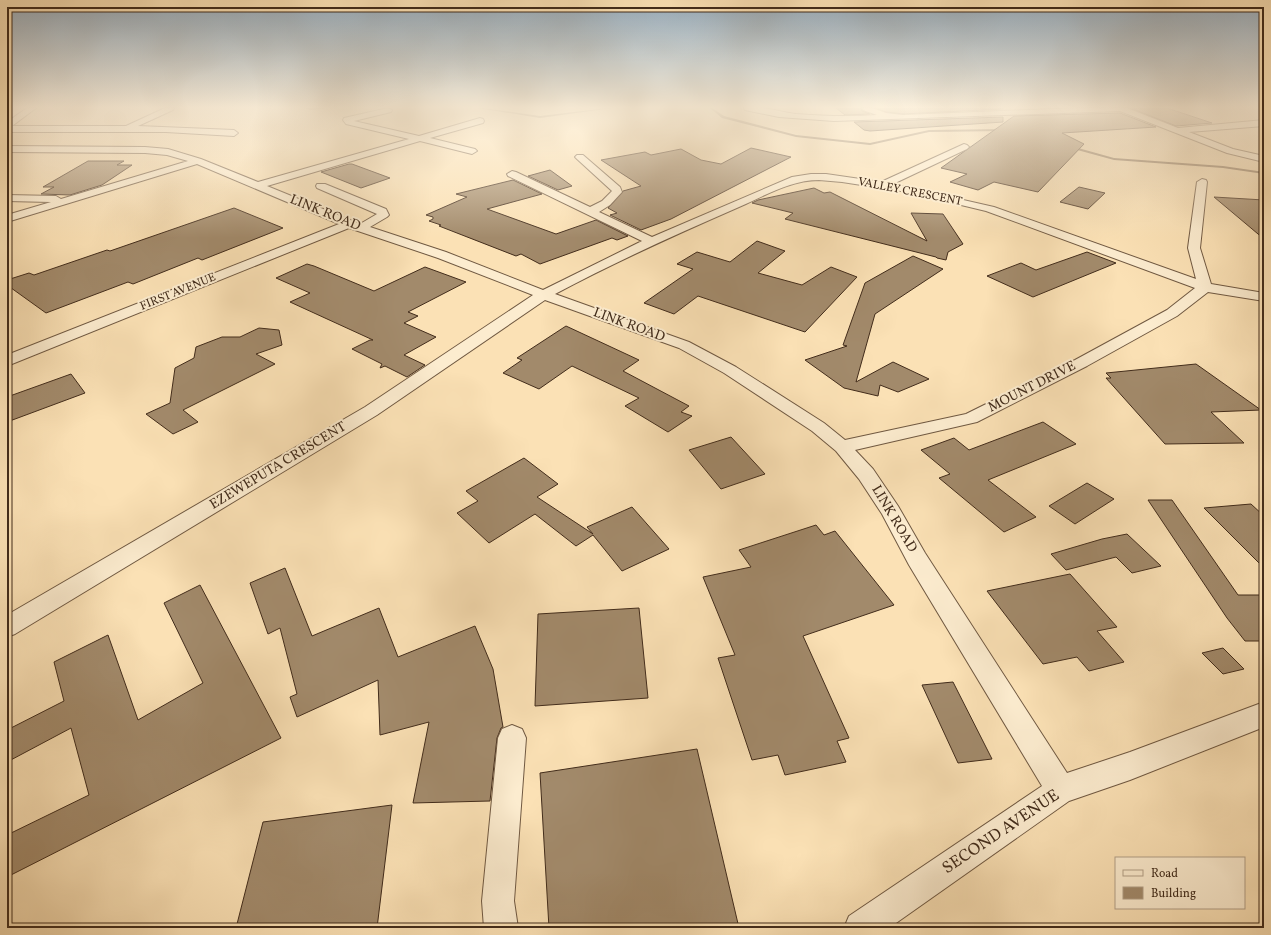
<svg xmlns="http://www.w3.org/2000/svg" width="1271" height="935" font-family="Vollkorn,serif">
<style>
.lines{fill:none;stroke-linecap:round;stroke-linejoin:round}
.stream{fill:#8b7358;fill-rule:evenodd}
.building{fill:#a28a6b;stroke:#422c1b}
.street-casing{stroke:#705942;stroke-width:2}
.street{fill:#fceccf;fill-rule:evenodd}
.labels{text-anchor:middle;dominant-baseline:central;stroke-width:4;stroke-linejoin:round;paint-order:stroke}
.far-street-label{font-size:12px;fill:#422c1b;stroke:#fceccf}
.street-label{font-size:14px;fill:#422c1b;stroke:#fceccf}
.near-street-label{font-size:17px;fill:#422c1b;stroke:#fceccf}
</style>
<rect width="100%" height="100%" fill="#fbe1b5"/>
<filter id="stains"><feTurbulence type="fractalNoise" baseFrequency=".005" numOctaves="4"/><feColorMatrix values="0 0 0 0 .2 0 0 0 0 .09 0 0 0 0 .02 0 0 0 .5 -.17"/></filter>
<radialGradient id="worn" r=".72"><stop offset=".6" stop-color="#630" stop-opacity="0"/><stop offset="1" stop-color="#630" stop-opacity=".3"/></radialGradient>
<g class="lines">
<g class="stream">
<path d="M304,108h24l-17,2z"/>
<path d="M478,108h4l58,8 68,-8h4l-72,10z"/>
<path d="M710,108h2l12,8 72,19 74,8 59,-13 74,-1 2,1 -2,1 -74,1 -59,13 -74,-8 -74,-19z"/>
<path d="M1071,146l43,12 109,8 41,6v2l-41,-6 -109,-8 -44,-12z"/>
</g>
</g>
<g class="building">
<path d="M836,108h25l1,3 8,3 -25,1z"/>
<path d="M875,108h128v1l-100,5 -17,-2z"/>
<path d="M1130,108h37l45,15 -36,3z"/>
<path d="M1120,113l36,14 -94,6 22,11 -46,48 -44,-10 -16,8 -28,-8 17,-8 -26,-6 73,-52z"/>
<path d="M1003,117v5l-133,9 -6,-1 -10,-8z"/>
<path d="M751,148l40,9 -120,62 -30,11 -31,-15 7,-2 -9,-5 15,-17 18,-5 -40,-26 44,-8 6,3 30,-6 20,11 20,4z"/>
<path d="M88,161h36l-7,4h15l-30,20 -32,10 -29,-1 13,-7h-11z"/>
<path d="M349,164h3l38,14 -29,10 -40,-16z"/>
<path d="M550,170l22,16 -14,4 -30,-14z"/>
<path d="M513,180l29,14 -55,15 69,25 40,-14 32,16 -11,4 -5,-2 -72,26 -19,-10 -5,2 -77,-30 2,-1 -12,-4 4,-2v-2l-7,-2 41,-18 -11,-3z"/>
<path d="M1079,187l26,6 -17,16 -28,-7z"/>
<path d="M814,188l10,5 6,-1 97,49 -16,-28 32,1 20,30 -15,8 -2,8 -9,-2 -1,-1 -151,-38 8,-6 -41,-10 6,-3z"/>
<path d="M1214,197l50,3v39z"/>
<path d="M234,208l49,20 -81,32 -4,-2 -65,26 -5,-2 -82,31 -39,-28v-5l22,-7 5,2 73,-25 3,1z"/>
<path d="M757,241l28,10 -27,22 44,12 29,-18 26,10 -52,55 -107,-36 -24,18 -30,-11 49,-34 -16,-5 20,-12 33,10z"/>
<path d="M1087,252l29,11 -83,34 -46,-21 34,-13 15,7z"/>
<path d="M913,256l30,13 -68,45 -19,68 37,-20 36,17 -31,13 -18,-7 -2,11 -34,-8 -39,-28 42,-14 -4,-1 22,-62z"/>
<path d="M307,264l7,2 60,25 51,-24 41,15 -58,30 10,4 -14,7 32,14 -32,18 21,10 -18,12 -22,-11 -5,2 2,-4 -30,-15 18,-9h3l-83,-38 20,-9 -34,-15z"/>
<path d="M566,326l73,34 -16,11 66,35 -8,6 11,4 -24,16 -43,-26 14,-8 -67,-32 -33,23 -36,-16 19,-13 -5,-2z"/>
<path d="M259,328l20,2 3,15 -26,9 19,10 -92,46 15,12 -25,12 -27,-20 24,-11 5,-35 19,-10 2,-11 26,-10h18z"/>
<path d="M1196,364l65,46 -50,2 33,31 -79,1 -59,-66h5l-5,-5z"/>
<path d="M71,374l14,19 -78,29v-25z"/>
<path d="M1043,422l33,22 -88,36 48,37 -32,15 -65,-54 11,-4 -29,-24 33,-12 15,12z"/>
<path d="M731,437l34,37 -44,15 -32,-39z"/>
<path d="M524,458l34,26 -21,13 56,37 -6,-7 45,-20 37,42 -47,22 -29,-36 -17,11 -41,-32 -46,29 -32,-30 21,-12 -12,-10z"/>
<path d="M1087,483l27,16 -39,25 -26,-18z"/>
<path d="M1148,500h24l66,95h26v46h-19l-18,-23z"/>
<path d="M1251,504l13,12v52l-60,-60z"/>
<path d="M816,525l8,10 11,-4 59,74 -91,31 46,102 -12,3 9,21 -61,13 -7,-20 -26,5 -34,-102 17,-3 -32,-78 48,-10 -12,-17z"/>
<path d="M1127,534l34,32 -29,7 -16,-16 -50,13 -15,-16 51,-15z"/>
<path d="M285,568l27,68 67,-28 19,49 77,-31 18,43 10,58 -2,1 -4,10 -7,63 -77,2 16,-81 -49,13 -2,-55 -81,37 -7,-20 7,-3 -17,-66 -12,6 -18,-51z"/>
<path d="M1070,574l47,53 -20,4 27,31 -35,9 -12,-14 -34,7 -56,-73z"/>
<path d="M200,585l81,153 -274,139v-42l82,-40 -18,-67 -64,34v-32l57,-29 -10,-39 54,-27 30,85 65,-37 -39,-80z"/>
<path d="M639,608l9,90 -113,8 3,-92z"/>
<path d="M1223,648l21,21 -21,5 -21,-21z"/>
<path d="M953,682l39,77 -34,4 -36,-78z"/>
<path d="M697,749l42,179h-190l-9,-155z"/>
<path d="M392,805l-15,123h-141l27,-106z"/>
</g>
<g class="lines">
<g class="street-casing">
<g id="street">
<path d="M27,108h9l-24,18h114l39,-18h9l-1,2 -35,16 96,4 4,3 -4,3 -68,-4h-159v-10z"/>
<path d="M388,108l4,2 -1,2 -37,9 65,15 61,-18 3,1 1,2 -1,2 -53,15 45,11 2,2 -5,3 -52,-13 -153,45 93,38 17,-10 -60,-26 -1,-2 1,-2h8l61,25 3,6 -2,2 -17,10 76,25 97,38 99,-49 -134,-65 -1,-2 5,-3 4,1 74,35 12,-6 10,-10 -35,-32 -2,-2 2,-2h6l37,32 2,5 -12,13 -11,7 53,25 140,-60 19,-3h15l55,8 83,-38 3,1 2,2 -2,2 -74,35 101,23 202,72 -8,-31 9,-66 5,-3 4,1 1,2 -7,66 11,36 53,9v8l-56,-9 -31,24 -90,50 -110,56 -122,28 18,19 25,37 27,47 142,220 63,-21 134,-50v25l-134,53 -61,21 -180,127h-45l5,-12 193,-130 -133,-221 -27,-51 -23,-35 -23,-28 -24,-20 -88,-58 -45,-25 -134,-48 -168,115 -362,219 -8,3v-22l358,-208 168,-112 -95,-37 -89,-30 -342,138v-11l332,-131 -142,-60 -190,58v-7l44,-13 -44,-1v-6l49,1 5,3 127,-38 -21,-6 -22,-2 -138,-1v-6l138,1 23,2 33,10 57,23 151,-43 -63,-15 -3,-4 1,-2zM819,180l23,2 65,10 79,19 209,77 -28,22 -92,50 -109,54 -121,26 -21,-17 -88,-56 -47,-25 -134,-48c60,-32 122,-60 184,-87 25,-11 52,-27 80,-27z"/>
<path d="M744,108c16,-3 36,4 52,6 27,2 54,3 81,1l-14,-5 -1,-2h10l14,5 17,2 173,-7h51l51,20 86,-8v6l-75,6 44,17 31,7v6l-37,-9 -107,-42 -286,10 -55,-4 -34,-7z"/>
<path d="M512,725l10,4 4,9 -12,163 4,27h-34l-2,-27 16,-163 4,-9z"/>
</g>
</g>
<use href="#street" class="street"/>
</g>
<linearGradient id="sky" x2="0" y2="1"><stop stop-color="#96adbf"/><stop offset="0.45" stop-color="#fdf2de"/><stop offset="1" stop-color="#fdf2de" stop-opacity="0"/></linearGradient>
<rect width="1271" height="238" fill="url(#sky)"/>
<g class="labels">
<g class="far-street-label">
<text transform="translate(910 192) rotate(11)">VALLEY CRESCENT</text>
<text transform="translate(178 292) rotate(-22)">FIRST AVENUE</text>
</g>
<g class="street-label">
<text transform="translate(325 213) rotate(22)">LINK ROAD</text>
<text transform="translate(629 325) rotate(20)">LINK ROAD</text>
<text transform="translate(1032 387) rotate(-27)">MOUNT DRIVE</text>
<text transform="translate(278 466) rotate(-31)">EZEWEPUTA CRESCENT</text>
<text transform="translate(894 519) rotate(59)">LINK ROAD</text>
</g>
<g class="near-street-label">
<text transform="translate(1001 832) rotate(-34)">SECOND AVENUE</text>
</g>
</g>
<rect width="1271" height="935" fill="none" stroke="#fbe1b5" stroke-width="24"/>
<rect x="8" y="8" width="1255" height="919" fill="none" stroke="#422c1b" stroke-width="2"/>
<rect x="12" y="12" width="1247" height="911" fill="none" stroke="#422c1b"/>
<rect x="1115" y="857" width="130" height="52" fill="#fceccf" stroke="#b29f87"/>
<rect x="1123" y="870" width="20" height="6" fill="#fceccf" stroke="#b29f87"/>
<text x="1151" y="877" font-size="12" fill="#422c1b">Road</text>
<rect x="1123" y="887" width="20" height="12" fill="#a28a6b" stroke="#b29f87"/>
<text x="1151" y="897" font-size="12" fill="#422c1b">Building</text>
<rect width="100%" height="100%" filter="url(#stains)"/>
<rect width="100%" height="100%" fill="url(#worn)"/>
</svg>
